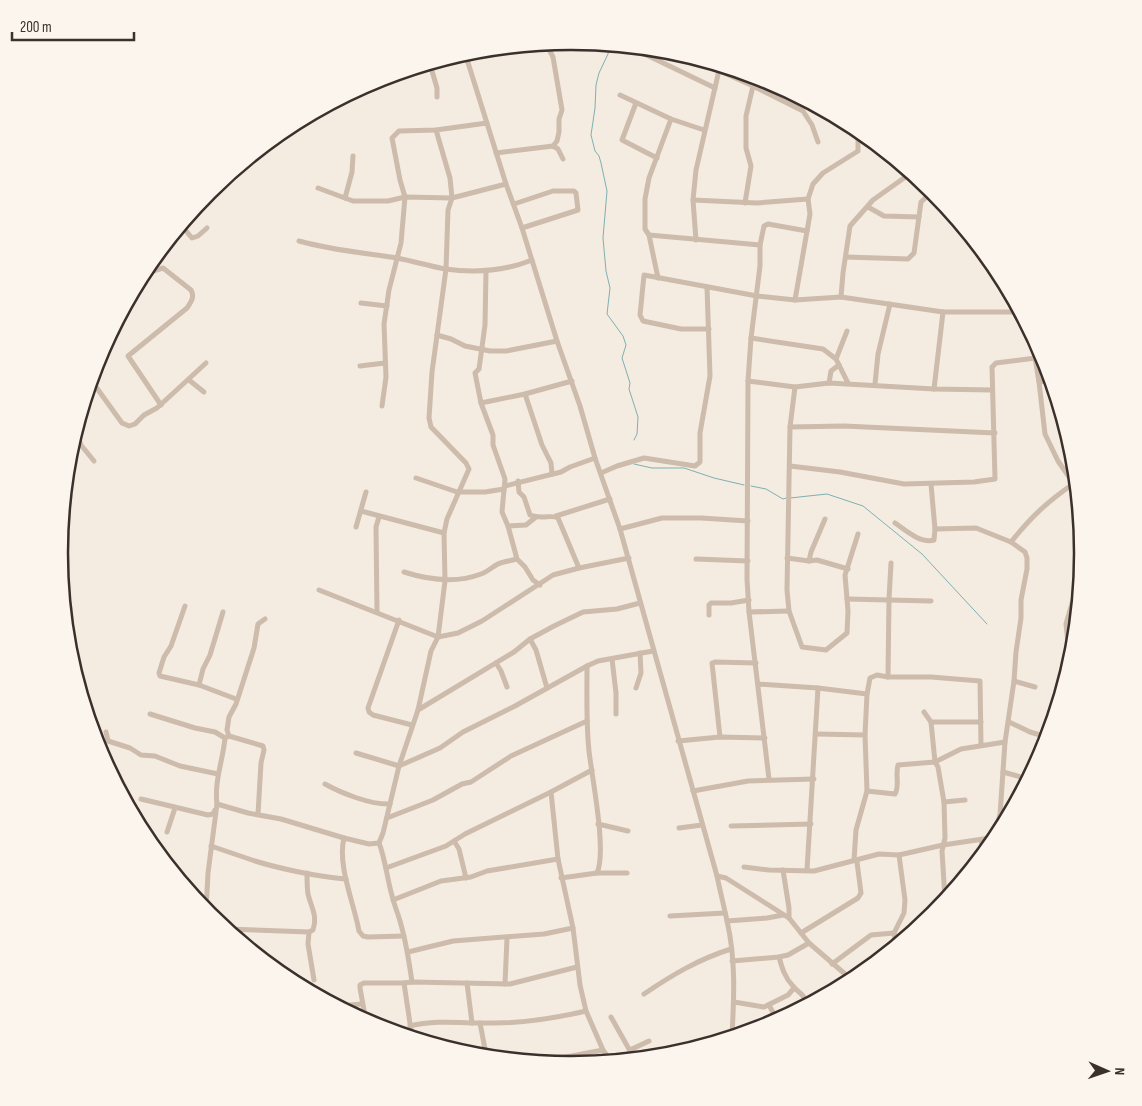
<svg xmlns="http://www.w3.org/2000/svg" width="1142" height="1106" font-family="'Sofia Sans Condensed',sans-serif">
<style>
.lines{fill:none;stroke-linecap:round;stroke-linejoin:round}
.stream{stroke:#7fb0b2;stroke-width:1}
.street{stroke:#cdbbac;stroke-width:5}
.rim{fill:none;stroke:#3b302b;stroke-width:2.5}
</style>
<rect width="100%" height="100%" fill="#f4ebe1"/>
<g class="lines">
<g class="stream">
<path d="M609,45l-1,9 -9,19 -3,12 -1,23 -4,27 4,16 4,5 2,7 6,28 -4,47 3,33 4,17 -3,26 16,22 3,9 -4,13 8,25 -1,6 9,28 -1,17 -3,6"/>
<path d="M634,464l18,4h32l30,10 30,7"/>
<path d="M751,486l15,3 17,10 3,-1"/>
<path d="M790,498l37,-4 36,12 59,48 65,70"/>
</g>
<g class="street">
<path d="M546,44l7,13 9,53 -3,9v13l-2,9 -4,5"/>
<path d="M630,47l85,41"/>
<path d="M465,53l41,131 16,44 35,113 23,65 15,52 25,71 97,347c3,15 7,30 10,45 9,38 7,77 5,115"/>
<path d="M430,64l7,24v9"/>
<path d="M720,71l33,15 50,25 9,14 6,17"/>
<path d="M620,95l51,24 33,11"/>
<path d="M636,103l-14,37 35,18"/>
<path d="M496,153l57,-7 5,3 5,10"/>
<path d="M318,188l35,13h35l17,-4 47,1 54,-14"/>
<path d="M345,198l7,-26 1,-16"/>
<path d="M693,200l64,3 51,-4"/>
<path d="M745,203l6,-37 -5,-18v-32l7,-30"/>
<path d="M514,204l39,-13h21l2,2 2,17 -56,18"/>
<path d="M868,207l16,9 35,1"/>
<path d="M181,225l11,13 6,-2 9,-8"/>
<path d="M649,235l111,10"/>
<path d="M696,240l-3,-40 3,-30 24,-104"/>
<path d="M299,241c32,9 65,12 98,17 16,3 32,8 48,11 30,4 60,2 87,-9"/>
<path d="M846,257l62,2 6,-6 7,-51 12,-11"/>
<path d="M486,271l-1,54 -6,44 -4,4 6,30 12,32v10l12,34 -3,33 6,14 9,33 8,8 8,13 7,5"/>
<path d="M658,278l-9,-43 -4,-6v-30l4,-21 22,-59"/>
<path d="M134,290l19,-19 10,-3 28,22c4,7 0,12 -4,18l-59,48 33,49"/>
<path d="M841,297l2,-24 7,-47 23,-26 38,-27"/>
<path d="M795,300l15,-86 -2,-15 5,-15 10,-11 35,-22v-21"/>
<path d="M361,303l26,3"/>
<path d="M709,329h-28l-38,-8 -3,-6 4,-40 113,21 38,4 46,-3 102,15h77"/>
<path d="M1031,333l8,49 6,52 13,27 18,26"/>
<path d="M437,335l14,4 14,7 25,5h16l51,-10"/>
<path d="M751,338l72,11 13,10 12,24"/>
<path d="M836,359l11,-28"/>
<path d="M360,366l25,-3"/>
<path d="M91,380l31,43 7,3 6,-2 9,-9 13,-7 49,-45"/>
<path d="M189,380l15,12"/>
<path d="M748,381l47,6 34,-4 105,6 58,1"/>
<path d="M1039,382l12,-2"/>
<path d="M829,383l2,-12 8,-6"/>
<path d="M875,384l3,-30 12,-50"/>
<path d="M795,387l-5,40 -3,163 2,21 13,36 24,3 21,-17 1,-22 -3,-36 13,-41"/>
<path d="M934,389l9,-77"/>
<path d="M525,394l17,51 9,18 1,11"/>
<path d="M481,403l44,-9 47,-13"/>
<path d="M382,406l4,-29 -2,-53 5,-34 12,-47 4,-46 -5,-17 -8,-42 7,-7 37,-1 51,-7"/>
<path d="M790,427l54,-1 151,7"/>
<path d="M76,431l5,14 13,16"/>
<path d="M790,466l50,6 64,12 70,-2 21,-3 -3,-112 4,-4 40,-5"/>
<path d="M601,473l16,-7 27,-8 51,8 5,-4v-29l10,-57 -3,-89"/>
<path d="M416,478l41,14h28l19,-3"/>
<path d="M518,481l1,11 5,5 6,18c12,5 21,-1 28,3l21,50"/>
<path d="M505,486l56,-14 9,-5 25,-9"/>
<path d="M361,511l83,22"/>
<path d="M556,516l54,-17"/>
<path d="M895,523c10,7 26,21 39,17l1,-11 -4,-45"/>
<path d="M508,526l18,-1 10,-8"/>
<path d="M356,527l10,-35"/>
<path d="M620,529l42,-11h39l47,3"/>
<path d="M1011,542c20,-25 36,-40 62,-58"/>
<path d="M787,558l22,3 8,-1 31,9"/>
<path d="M696,559l52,2"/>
<path d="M809,561l2,-9 14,-33"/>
<path d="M404,572c25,8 51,12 77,2 6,-2 11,-7 17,-10 6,-3 12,-3 19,-5"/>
<path d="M319,590l119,47 20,-4 24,-12 71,-46 26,-7 50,-10"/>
<path d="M847,599l84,2"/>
<path d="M185,606l-14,40 -7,11 -5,16 1,3 39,9 37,14"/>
<path d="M377,612l-1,-85 3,-10"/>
<path d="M749,612l40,-1"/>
<path d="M709,615v-10l2,-2h20l18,-3"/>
<path d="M399,620l-31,88 1,4 4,3 39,10"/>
<path d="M530,639l6,11 11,38"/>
<path d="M612,659l4,34v21"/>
<path d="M1070,662l-4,-38 7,-24 9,-57"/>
<path d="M496,663l5,8 6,16"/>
<path d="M888,677l1,-78 2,-36"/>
<path d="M1014,681l21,6"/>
<path d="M758,684l60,4 49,6"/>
<path d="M199,685l4,-16 7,-14 13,-43"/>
<path d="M636,688l5,-15 -1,-20"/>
<path d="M418,710l96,-58 16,-13 24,-13 29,-14 34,-3 23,-6"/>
<path d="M924,712l7,10h50"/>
<path d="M150,714l45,14 20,4 10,6c-2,22 -11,44 -8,66l31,9 33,6 63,19 25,6 10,-1"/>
<path d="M931,722l4,40 3,5 6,35 1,36 -3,13 3,48"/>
<path d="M1009,722l21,10 17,5"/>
<path d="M106,732l2,9 22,7 11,7 14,1 25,10 38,8"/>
<path d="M816,734l49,1"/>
<path d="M229,736l34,10 1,4 -3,13 -3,51"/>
<path d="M720,737l-8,-74 3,-1 41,1"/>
<path d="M225,738l4,-2 -2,-6 2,-13 7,-13 18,-56 4,-24 7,-5"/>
<path d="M678,741l42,-4 45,1"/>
<path d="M356,753l43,13 41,-18 23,-16 52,-26 72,-40 11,-5 55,-10"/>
<path d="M1003,772l25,7"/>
<path d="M769,779l-20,-167 -2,-33 1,-198 3,-43 9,-72v-21l4,-19 4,-2 39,7"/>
<path d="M325,784c16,9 46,21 65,20"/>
<path d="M693,791l55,-10 66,-2"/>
<path d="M867,791l28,3c5,-8 0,-19 3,-29l37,-3 26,-13 44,-7"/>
<path d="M551,792l7,67 15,69 7,57 6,26 17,39 8,11"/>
<path d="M141,799l67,16 5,-1 2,-4"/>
<path d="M944,802l21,-2"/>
<path d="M1000,815l7,2"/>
<path d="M387,818l46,-18 29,-16 9,-2 40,-26 76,-35"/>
<path d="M598,824l30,7"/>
<path d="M731,826l80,-2"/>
<path d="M679,828l23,-3"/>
<path d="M167,832l8,-24"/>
<path d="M344,838c-7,27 10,65 15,93l4,5 5,1 36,-1"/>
<path d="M981,840l2,14"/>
<path d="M454,841l5,8 7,29"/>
<path d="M211,846c15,5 29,10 44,15 26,8 64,16 91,18"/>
<path d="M744,867l25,3 45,1 65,-17 20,1 44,-10 47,-7 5,-5 5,-18 5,-73 9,-61 2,-29 5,-34v-18l6,-31v-11l-2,-6 -14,-10 -35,-14 -41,1"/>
<path d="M386,868l60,-22 19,-12 86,-42 41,-22"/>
<path d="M783,870l6,38v10"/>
<path d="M807,870l11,-182"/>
<path d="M307,873c0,7 0,14 1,21 3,13 10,22 5,36l-4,2 -1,12 6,36"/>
<path d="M597,873h30"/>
<path d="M717,876l9,2 63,40 20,25 43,37"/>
<path d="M561,878l36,-5c10,-22 -5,-95 -8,-122 -3,-28 -2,-57 -2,-85"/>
<path d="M393,900l48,-19 30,-4 16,-6 71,-12"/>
<path d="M206,911l2,-38 9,-69"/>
<path d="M670,916l55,-3"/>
<path d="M727,921l40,-3 16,-3"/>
<path d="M226,929l83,3"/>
<path d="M801,933l57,-35 3,-5 -4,-31 -3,-2 2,-30 11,-39 -2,-56 2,-41 3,-16 7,-3 11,2h43l49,4 1,64"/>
<path d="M896,945l-2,-12 10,-20 1,-13 -6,-45"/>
<path d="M408,952l45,-11 91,-7 29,-6"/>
<path d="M779,957c3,11 6,21 14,29 6,8 10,6 15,18"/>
<path d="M732,961l47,-4 9,-2 21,-12"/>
<path d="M832,964l39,-29 23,-2"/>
<path d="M412,982c-3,-21 -6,-41 -12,-61 -2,-7 -5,-14 -7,-22 -6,-19 -7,-38 -14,-56l4,-10 16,-67 19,-56 13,-59 7,-14 7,-56 -1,-48 3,-14 22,-50 -3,-6 -35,-36 -2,-9 3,-46 14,-103 2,-59 4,-12 -2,-20 -14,-48"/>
<path d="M404,983l8,54"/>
<path d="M467,983l5,40"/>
<path d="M505,984l2,-46"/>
<path d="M644,994c28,-19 55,-35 87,-45"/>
<path d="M734,1002l30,5 24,-12 6,-7"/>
<path d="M769,1005l8,15"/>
<path d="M338,1006l24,-2"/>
<path d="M611,1017l23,41"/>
<path d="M366,1021l-6,-33v-3l4,-2h40l8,-1 98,2 67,-17"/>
<path d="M480,1023l5,26 -1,7"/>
<path d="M410,1026c28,-7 56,-2 85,-3 31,0 61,-5 91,-12"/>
<path d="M720,1040l12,-7"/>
<path d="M630,1050l19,-9"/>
<path d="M540,1062l63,-12"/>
</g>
</g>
<path d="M0 0H1142V1106H0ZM68 553a503 503 0 1 1 1006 0a503 503 0 1 1-1006 0Z" fill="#fbf5ee" fill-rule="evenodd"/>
<path class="rim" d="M68 553a503 503 0 1 1 1006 0a503 503 0 1 1-1006 0Z"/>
<g transform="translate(1107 1071) rotate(92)" stroke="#fbf5ee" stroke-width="4" paint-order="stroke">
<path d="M0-4L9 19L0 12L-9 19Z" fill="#3b302b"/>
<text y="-8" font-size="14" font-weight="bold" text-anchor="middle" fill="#3b302b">N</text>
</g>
<path d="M12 32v8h122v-8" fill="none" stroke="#3b302b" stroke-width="2.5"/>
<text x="20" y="32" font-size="15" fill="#3b302b" stroke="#fbf5ee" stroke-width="4" paint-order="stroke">200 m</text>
</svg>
